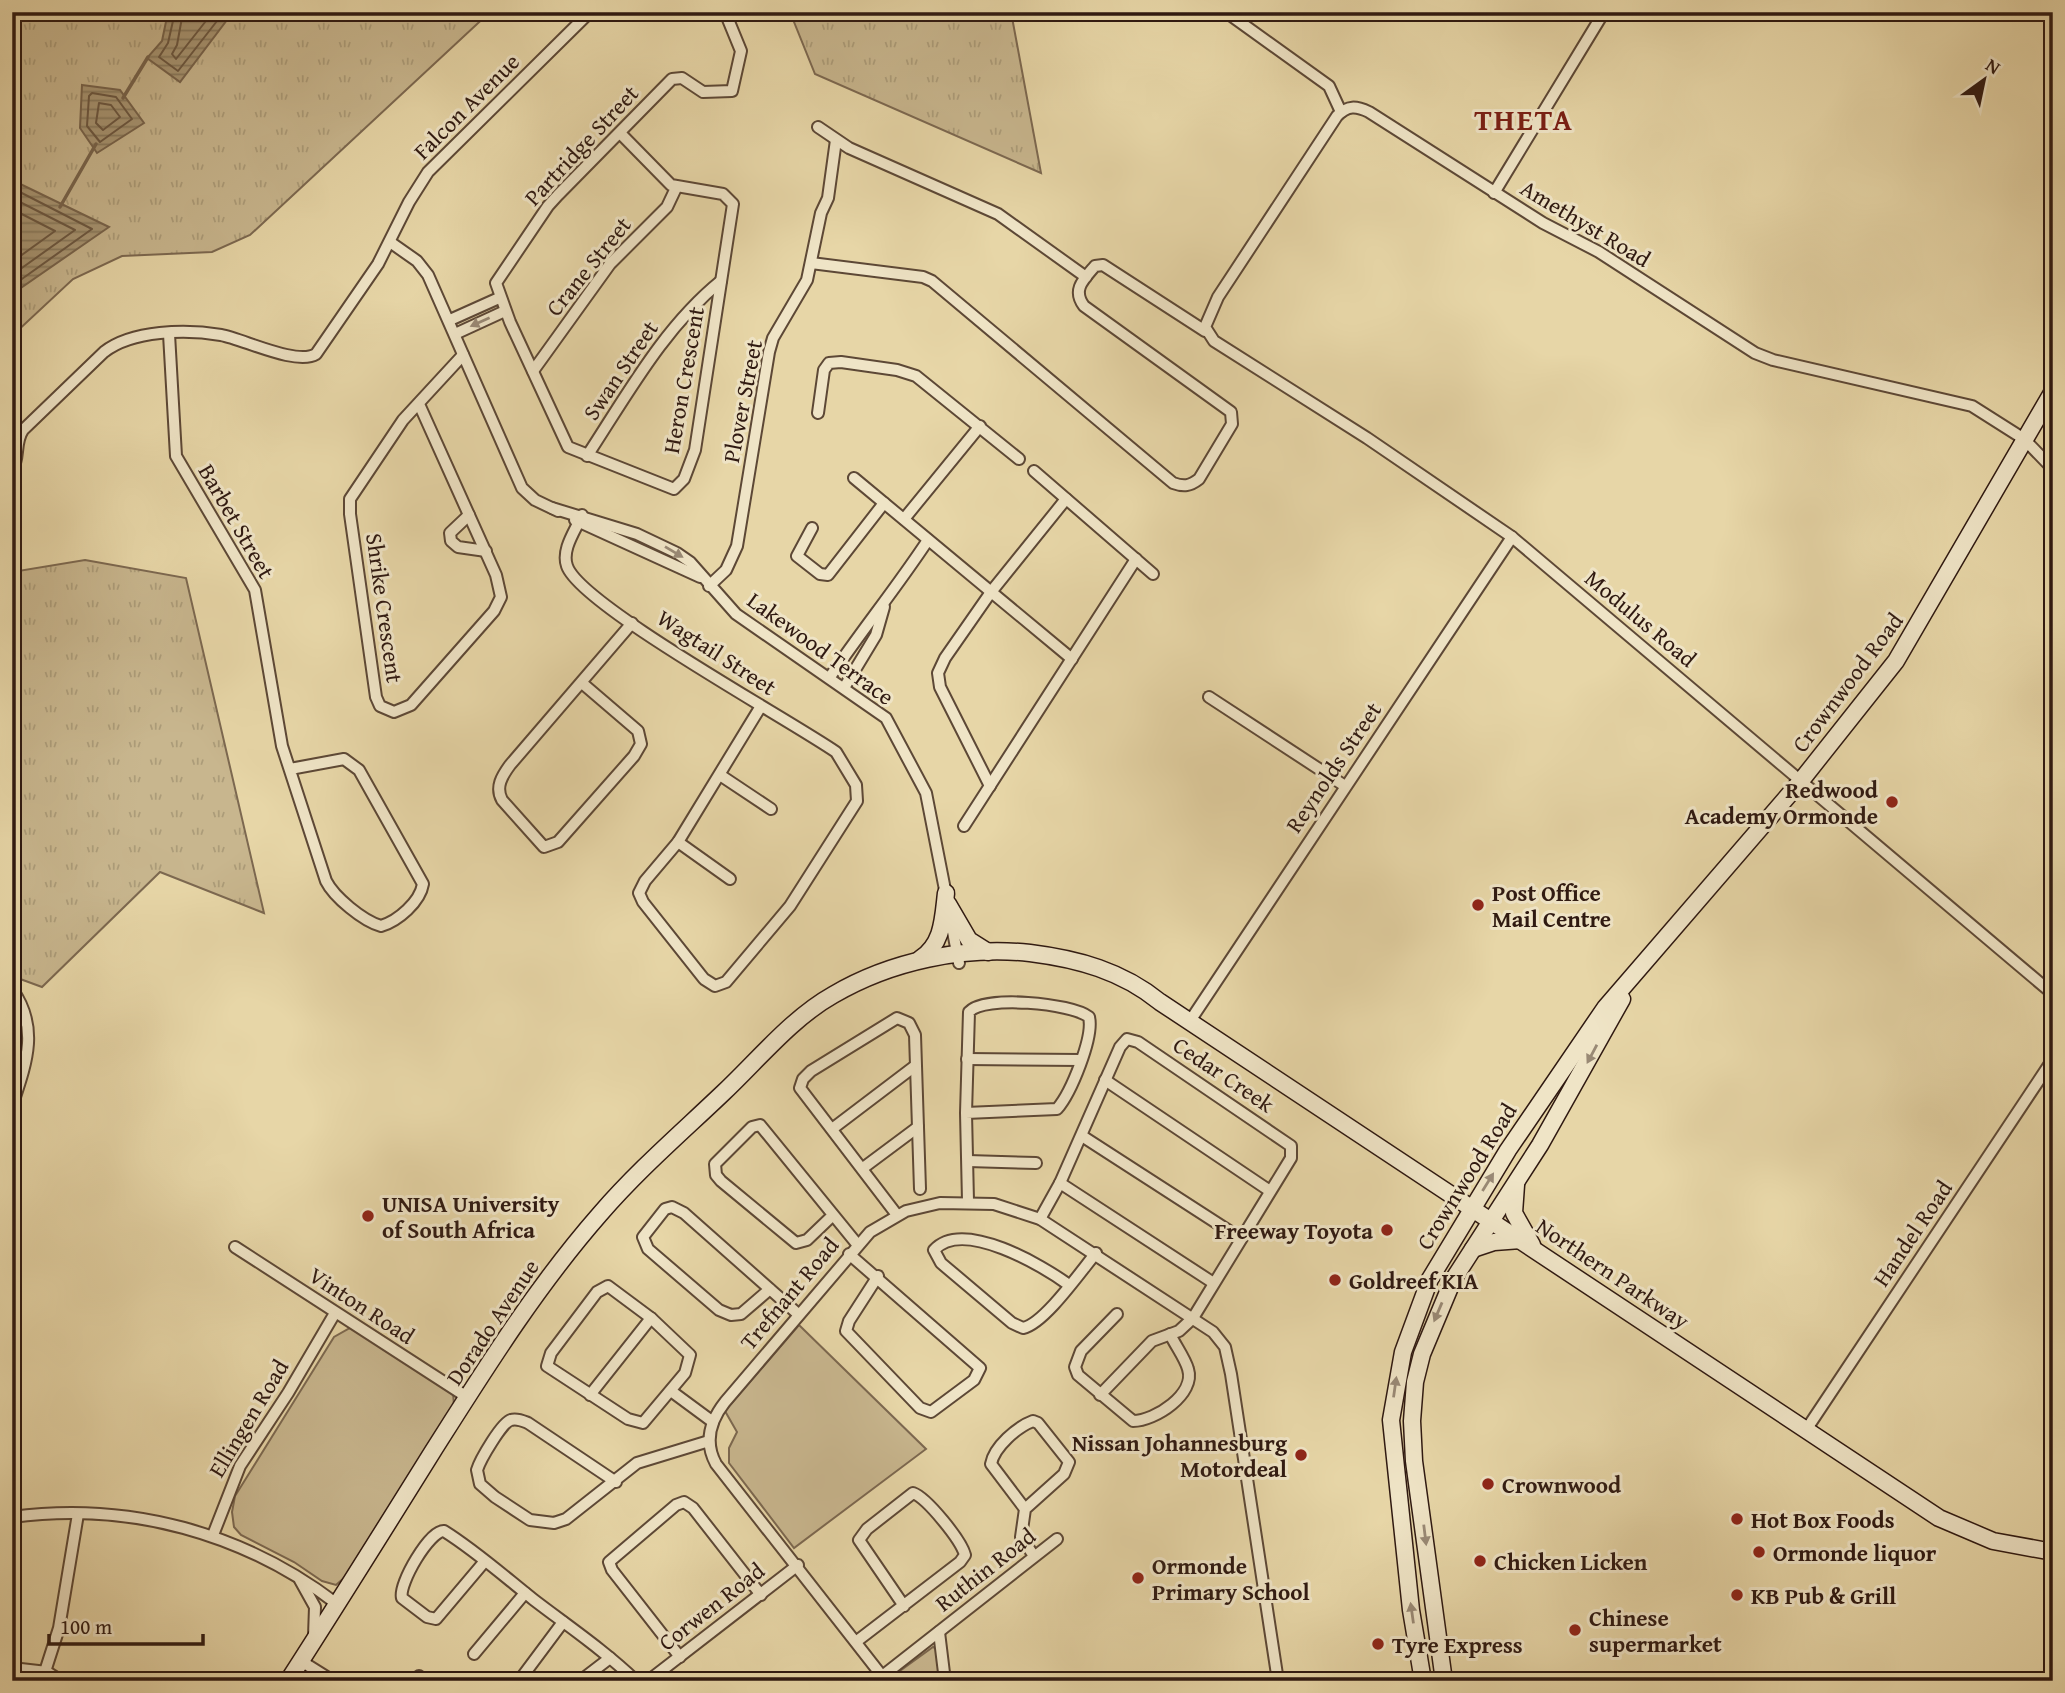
<svg xmlns="http://www.w3.org/2000/svg" width="2065" height="1693" font-family="'Gentium Book Plus',serif">
<style>
.grass{fill:url(#grass-tufts);stroke:#7c6850;stroke-width:2}
.park{fill:#c8b68e;stroke:#7c6850;stroke-width:2}
.water{fill:url(#water-rules);stroke:#78644c;stroke-width:2}
.lines{fill:none;stroke-linecap:round;stroke-linejoin:round}
.shore{stroke:#6c5842;stroke-width:2}
.stream{stroke:#78644c;stroke-width:3.5}
.street-casing{stroke:#5d4836;stroke-width:14}
.secondary-casing{stroke:#2f1911;stroke-width:19}
.street{stroke:#efe4c6;stroke-width:10}
.secondary{stroke:#efe4c6;stroke-width:16}
.oneway{fill:#998975}
.poi-dot{fill:#8f2418;stroke:#efe4c6;stroke-width:2.5}
.labels{text-anchor:middle;dominant-baseline:central;stroke-width:6;stroke-linejoin:round;paint-order:stroke}
.street-label{font-size:23px;fill:#2f1911;stroke:#efe4c6}
.poi-label{font-size:23px;font-weight:bold;fill:#2f1911;stroke:#efe4c6;text-anchor:start}
.district-label{font-size:30px;font-weight:bold;letter-spacing:2px;fill:#7a1f14;stroke:#efe4c6}
</style>
<defs>
<pattern id="grass-tufts" width="24" height="20" patternUnits="userSpaceOnUse" patternTransform="scale(1.75)"><rect width="24" height="20" fill="#c8b68e"/><path d="M3 7l-1-3M5 7V3M7 7l1-3M15 17l-1-3M17 17v-4M19 17l1-3" fill="none" stroke="#ac9c79"/></pattern>
<pattern id="water-rules" width="6" height="5" patternUnits="userSpaceOnUse" patternTransform="scale(1.75)"><rect width="6" height="5" fill="#a89674"/><path d="M0 2.5h6" fill="none" stroke="#897a5e"/></pattern>
</defs>
<rect width="100%" height="100%" fill="#e7d6a7"/>
<filter id="stains"><feTurbulence type="fractalNoise" baseFrequency=".00286" numOctaves="4"/><feColorMatrix values="0 0 0 0 .2 0 0 0 0 .09 0 0 0 0 .02 0 0 0 .5 -.17"/></filter>
<radialGradient id="worn" r=".72"><stop offset=".6" stop-color="#630" stop-opacity="0"/><stop offset="1" stop-color="#630" stop-opacity=".3"/></radialGradient>
<g class="grass">
<path d="M12,12h478l-240,223 -38,17 -90,4 -49,23 -61,57z"/>
<path d="M790,12h221l30,161 -226,-99z"/>
<path d="M85,560l101,18 78,335 -104,-41 -118,115 -30,-11v-404z"/>
</g>
<g class="park">
<path d="M799,1325l127,124 -132,99 -65,-85v-15l8,-16 -12,-21z"/>
<path d="M350,1328l103,64 1,14 -109,171 -9,8 -14,-4 -28,-19 -53,-27 -7,-8 -2,-15 3,-16 15,-24 84,-135z"/>
<path d="M933,1647l4,2 4,32h-55z"/>
</g>
<g class="water">
<path d="M168,12h65l-53,70 -33,-24 15,-17z"/>
<path d="M82,85l38,5 24,33 -47,30 -17,-25z"/>
<path d="M12,180l97,47 -97,67z"/>
</g>
<g class="lines">
<g class="shore">
<path d="M175,12l-7,31 -9,14 19,14 46,-59"/>
<path d="M183,12l-6,33 -5,9 4,5 37,-47"/>
<path d="M92,93l24,4 16,22 -32,23 -13,-16 2,-30z"/>
<path d="M99,103l12,2 9,12 -17,13 -7,-7z"/>
<path d="M12,188l80,41 -80,57"/>
<path d="M12,198l63,32 -63,45"/>
<path d="M12,209l43,22 -43,31"/>
</g>
<g class="stream">
<path d="M123,98l25,-41"/>
<path d="M60,207l36,-63"/>
</g>
<g class="street-casing">
<g id="street">
<path d="M1226,12l103,74 12,26"/>
<path d="M818,127l31,21 149,66 88,63"/>
<path d="M620,133l51,52 52,9 10,10 -38,246 -11,29 -10,10 -106,-42 -58,-125 -14,-39 52,-77 10,-11 114,-116 10,-1 21,14 29,-1 9,-40 -16,-39"/>
<path d="M1494,193l110,-181"/>
<path d="M390,242l27,19 11,14 94,213 13,12 23,11"/>
<path d="M811,263l112,14 9,4 241,202c11,4 17,3 26,-4l33,-55 -1,-12 -147,-106c-12,-16 -1,-26 11,-40l8,-1 102,66"/>
<path d="M450,320l49,-22"/>
<path d="M169,334l7,122 79,134 27,156 44,135c8,16 37,40 55,45 17,-5 39,-24 42,-42l-64,-114 -15,-11 -54,10"/>
<path d="M455,334l50,-23"/>
<path d="M533,371l77,-107 57,-57 9,-19"/>
<path d="M419,404l77,171 5,22 -7,14 -83,94 -17,7 -14,-6 -4,-9 -26,-183v-15l53,-79 60,-65"/>
<path d="M818,413l6,-43 5,-7 12,-1 56,8 19,6 103,83"/>
<path d="M587,456c40,-61 77,-129 134,-175"/>
<path d="M2053,469l-29,-30 -52,-33 -199,-46 -18,-7 -156,-101 -56,-29 -174,-111c-13,-6 -21,-7 -32,4l-119,181 -13,30 9,14 153,97 145,99 541,457"/>
<path d="M12,470c8,-12 2,-27 11,-40l81,-78c28,-22 82,-23 117,-17 22,4 76,31 95,19l62,-90 31,-62 19,-30 162,-160"/>
<path d="M1034,471l119,103"/>
<path d="M854,478l218,181"/>
<path d="M552,508l85,26 40,19 13,9 46,52 150,104 40,75 21,107"/>
<path d="M469,515l-19,18 1,8 7,6 28,4"/>
<path d="M582,515c-6,15 -21,34 -15,51 13,39 223,154 269,186l20,33 1,16 -67,105 -64,76 -11,4 -11,-7 -61,-77 -4,-9 6,-12 33,-39 83,-136"/>
<path d="M904,519l76,-93"/>
<path d="M575,520l125,57"/>
<path d="M812,528l-15,28 23,18 8,1 56,-72"/>
<path d="M709,586l17,-16 11,-24 32,-194 4,-14 34,-58 14,-67 7,-15 8,-58"/>
<path d="M830,677c32,-47 67,-90 98,-137"/>
<path d="M582,683l56,48 3,13 -7,12 -76,86 -14,5 -42,-47c-7,-13 0,-24 8,-35l122,-142"/>
<path d="M844,688l32,-53 8,-28"/>
<path d="M1209,697l136,89"/>
<path d="M720,775l51,34"/>
<path d="M990,786l-50,-99 -2,-14 7,-15 46,-66 75,-93"/>
<path d="M964,826l172,-267"/>
<path d="M678,842l52,37"/>
<path d="M950,916l9,47"/>
<path d="M12,989c28,39 14,75 0,117"/>
<path d="M1190,1021l322,-484"/>
<path d="M967,1059l114,1"/>
<path d="M1105,1080l165,111"/>
<path d="M966,1113l91,-4c14,-16 37,-72 32,-92 -18,-14 -105,-22 -120,-5l-3,101 2,88"/>
<path d="M832,1129l83,-63"/>
<path d="M1082,1136l158,102"/>
<path d="M968,1161l68,2"/>
<path d="M863,1168l55,-41"/>
<path d="M1060,1183l152,99"/>
<path d="M897,1215l-97,-127 3,-9 8,-8 86,-53 12,5 6,12 5,154"/>
<path d="M831,1217l-24,23 -11,3 -75,-62 -5,-6 -1,-11 37,-37 8,-2 97,119"/>
<path d="M1040,1219l20,-36 60,-136 7,-8 11,3 153,104v12l-98,160 -14,13 -27,10 -52,54"/>
<path d="M235,1247l232,150"/>
<path d="M849,1254l131,114 -6,12 -43,32 -11,-4 -74,-77 3,-10 29,-45"/>
<path d="M1069,1285c-26,-19 -106,-67 -135,-35l7,13 71,60 11,5c21,-4 58,-57 73,-75"/>
<path d="M608,1286l43,32 39,37 -5,18 -42,50 -15,-4 -81,-53 4,-13 46,-61z"/>
<path d="M770,1289l-29,25 -10,1 -12,-5 -71,-61 -5,-12 22,-28 7,-2 12,6 114,101"/>
<path d="M1117,1314l-36,37 -6,16 3,8 55,46c22,0 63,-27 55,-52 -3,-11 -13,-24 -18,-35"/>
<path d="M671,1391l42,31"/>
<path d="M590,1395l61,-77"/>
<path d="M1806,1430l247,-371"/>
<path d="M616,1482l-88,-59c-5,-2 -11,-5 -17,-3 -9,2 -31,40 -34,50l3,14 15,13 35,23 24,3 12,-4 71,-56 72,-22"/>
<path d="M1025,1509l-34,-45c3,-17 26,-37 42,-43l5,2 31,39 -5,12 -39,35 -4,28 13,19"/>
<path d="M12,1517c117,-16 232,16 325,87"/>
<path d="M213,1535l27,-69 48,-73 47,-80"/>
<path d="M485,1561l-49,58 -9,-2 -25,-19c-4,-14 28,-68 42,-67 32,20 61,46 90,69 34,26 71,51 102,81"/>
<path d="M300,1580l15,27 -1,29"/>
<path d="M939,1632l6,49"/>
<path d="M857,1641l103,-79 5,-7c-4,-15 -38,-57 -52,-62l-46,36 -8,11 45,66"/>
<path d="M474,1654l51,-61"/>
<path d="M680,1657l-68,-87 -3,-8 67,-57 8,-3 9,6 68,87"/>
<path d="M301,1661l32,20"/>
<path d="M12,1668l35,4 14,9"/>
<path d="M419,1676l5,5"/>
<path d="M882,1676l-166,-212c-12,-22 -6,-43 9,-62l145,-170 36,-21 34,-8 54,1 46,15 173,113 12,15 6,27 47,307"/>
<path d="M42,1681l17,-53 19,-114"/>
<path d="M519,1681l44,-59"/>
<path d="M580,1681l30,-23"/>
<path d="M648,1681l150,-116"/>
<path d="M876,1681l181,-142"/>
</g>
</g>
<g class="secondary-casing">
<g id="secondary">
<path d="M948,904l21,36 19,12"/>
<path d="M920,959c23,-15 23,-40 26,-66"/>
<path d="M1516,1185l-2,28 18,32"/>
<path d="M1473,1249l21,-7 27,-2"/>
<path d="M288,1681c49,-76 97,-153 145,-230 52,-82 103,-164 167,-237 38,-44 81,-81 123,-121 35,-33 69,-75 110,-98 58,-34 130,-49 197,-42 48,6 92,18 130,49l779,516 54,23 60,11"/>
<path d="M1423,1681l-12,-71 -20,-190 12,-68 27,-73 78,-129 97,-142 195,-226 96,-121 157,-270"/>
<path d="M1444,1681l-30,-220 -2,-40 3,-39 7,-28 31,-74 87,-135 82,-146"/>
</g>
</g>
<use href="#street" class="street"/>
<use href="#secondary" class="secondary"/>
</g>
<defs><path id="oneway-solid" d="M-6-.8H1V-3.2L6.5 0L1 3.2V.8H-6Z" transform="scale(1.75)"/></defs>
<g class="oneway">
<use href="#oneway-solid" transform="translate(480 322) rotate(156)"/>
<use href="#oneway-solid" transform="translate(674 552) rotate(31)"/>
<use href="#oneway-solid" transform="translate(1592 1054) rotate(118)"/>
<use href="#oneway-solid" transform="translate(1488 1182) rotate(-58)"/>
<use href="#oneway-solid" transform="translate(1438 1312) rotate(113)"/>
<use href="#oneway-solid" transform="translate(1395 1387) rotate(-82)"/>
<use href="#oneway-solid" transform="translate(1425 1535) rotate(83)"/>
<use href="#oneway-solid" transform="translate(1412 1613) rotate(-98)"/>
</g>
<g class="poi-dot">
<circle cx="1892" cy="802" r="7"/>
<circle cx="1478" cy="905" r="7"/>
<circle cx="368" cy="1216" r="7"/>
<circle cx="1387" cy="1230" r="7"/>
<circle cx="1335" cy="1280" r="7"/>
<circle cx="1301" cy="1455" r="7"/>
<circle cx="1488" cy="1484" r="7"/>
<circle cx="1737" cy="1519" r="7"/>
<circle cx="1759" cy="1552" r="7"/>
<circle cx="1480" cy="1561" r="7"/>
<circle cx="1138" cy="1578" r="7"/>
<circle cx="1737" cy="1595" r="7"/>
<circle cx="1575" cy="1630" r="7"/>
<circle cx="1378" cy="1644" r="7"/>
</g>
<g class="labels">
<g class="street-label">
<text transform="translate(466 106) rotate(-45)">Falcon Avenue</text>
<text transform="translate(581 145) rotate(-47)">Partridge Street</text>
<text transform="translate(1586 223) rotate(31)">Amethyst Road</text>
<text transform="translate(588 266) rotate(-51)">Crane Street</text>
<text transform="translate(620 370) rotate(-56)">Swan Street</text>
<text transform="translate(683 380) rotate(-80)">Heron Crescent</text>
<text transform="translate(742 401) rotate(-79)">Plover Street</text>
<text transform="translate(237 521) rotate(60)">Barbet Street</text>
<text transform="translate(385 608) rotate(82)">Shrike Crescent</text>
<text transform="translate(1641 618) rotate(40)">Modulus Road</text>
<text transform="translate(821 648) rotate(36)">Lakewood Terrace</text>
<text transform="translate(717 652) rotate(33)">Wagtail Street</text>
<text transform="translate(1847 682) rotate(-53)">Crownwood Road</text>
<text transform="translate(1333 767) rotate(-56)">Reynolds Street</text>
<text transform="translate(1224 1074) rotate(34)">Cedar Creek</text>
<text transform="translate(1466 1176) rotate(-58)">Crownwood Road</text>
<text transform="translate(1912 1233) rotate(-56)">Handel Road</text>
<text transform="translate(1613 1273) rotate(34)">Northern Parkway</text>
<text transform="translate(789 1293) rotate(-50)">Trefnant Road</text>
<text transform="translate(362 1305) rotate(33)">Vinton Road</text>
<text transform="translate(492 1322) rotate(-56)">Dorado Avenue</text>
<text transform="translate(248 1418) rotate(-59)">Ellingen Road</text>
<text transform="translate(985 1569) rotate(-38)">Ruthin Road</text>
<text transform="translate(711 1606) rotate(-38)">Corwen Road</text>
</g>
<g class="poi-label">
<text x="1878" y="789" text-anchor="end">Redwood<tspan x="1878" dy="26">Academy Ormonde</tspan></text>
<text x="1492" y="892">Post Office<tspan x="1492" dy="26">Mail Centre</tspan></text>
<text x="382" y="1203">UNISA University<tspan x="382" dy="26">of South Africa</tspan></text>
<text x="1373" y="1230" text-anchor="end">Freeway Toyota</text>
<text x="1349" y="1280">Goldreef KIA</text>
<text x="1287" y="1442" text-anchor="end">Nissan Johannesburg<tspan x="1287" dy="26">Motordeal</tspan></text>
<text x="1502" y="1484">Crownwood</text>
<text x="1751" y="1519">Hot Box Foods</text>
<text x="1773" y="1552">Ormonde liquor</text>
<text x="1494" y="1561">Chicken Licken</text>
<text x="1152" y="1565">Ormonde<tspan x="1152" dy="26">Primary School</tspan></text>
<text x="1751" y="1595">KB Pub &amp; Grill</text>
<text x="1589" y="1617">Chinese<tspan x="1589" dy="26">supermarket</tspan></text>
<text x="1392" y="1644">Tyre Express</text>
</g>
<g class="district-label">
<text x="1524" y="119">THETA</text>
</g>
</g>
<rect width="2065" height="1693" fill="none" stroke="#e7d6a7" stroke-width="42"/>
<rect x="14" y="14" width="2037" height="1665" fill="none" stroke="#2f1911" stroke-width="3.5"/>
<rect x="21" y="21" width="2023" height="1651" fill="none" stroke="#2f1911" stroke-width="2"/>
<g transform="translate(1984 80) rotate(33)" stroke="#efe4c6" stroke-width="5" paint-order="stroke">
<path d="M0-5L12 26L0 18L-12 26Z" fill="#2f1911"/>
<text y="-10" font-size="19" font-weight="bold" text-anchor="middle" fill="#2f1911">N</text>
</g>
<path d="M49 1634v10h154v-10" fill="none" stroke="#2f1911" stroke-width="3.5"/>
<text x="60" y="1634" font-size="21" fill="#2f1911" stroke="#efe4c6" stroke-width="5" paint-order="stroke">100 m</text>
<rect width="100%" height="100%" filter="url(#stains)"/>
<rect width="100%" height="100%" fill="url(#worn)"/>
</svg>
